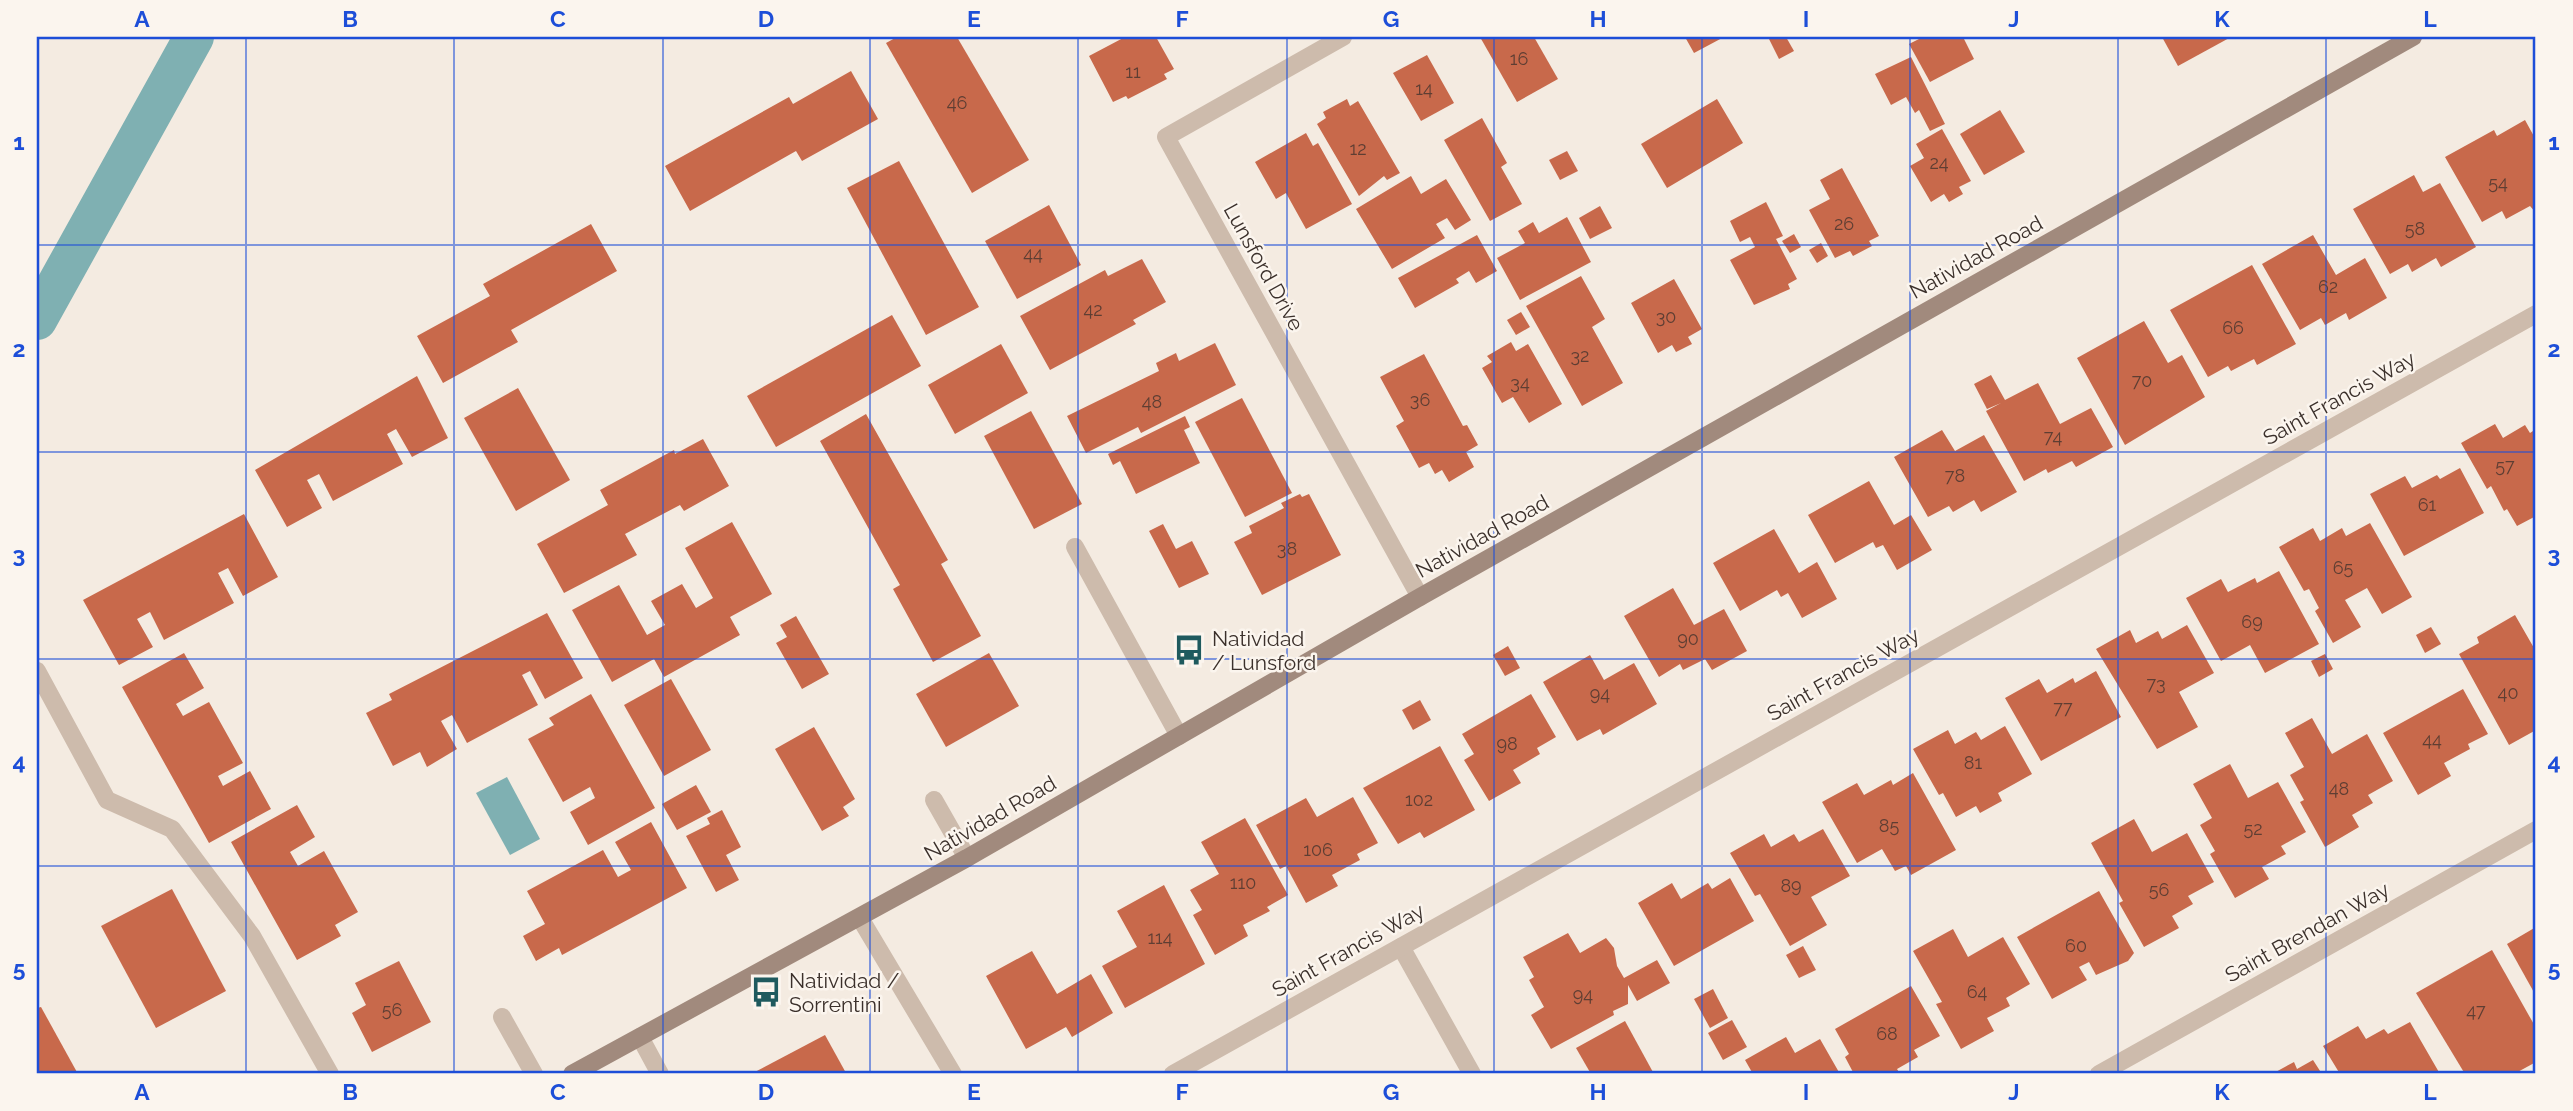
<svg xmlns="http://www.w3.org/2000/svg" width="2573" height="1111" font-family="Raleway,sans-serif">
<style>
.water{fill:#7fb0b2}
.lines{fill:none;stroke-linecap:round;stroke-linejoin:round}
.canal{stroke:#7fb0b2;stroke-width:40}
.building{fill:#c8694b}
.lane{stroke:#cdbbac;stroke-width:18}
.street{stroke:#cdbbac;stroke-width:18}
.secondary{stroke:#a18a7d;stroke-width:18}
.grid{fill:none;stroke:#1d4ed8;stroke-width:2;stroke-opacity:0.55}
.labels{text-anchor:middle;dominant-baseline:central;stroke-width:5;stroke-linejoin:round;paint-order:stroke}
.number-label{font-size:18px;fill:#5e3e33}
.street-label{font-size:21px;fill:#3b302b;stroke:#fbf5ee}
.poi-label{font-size:21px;fill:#3b302b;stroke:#fbf5ee;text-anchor:start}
.neatline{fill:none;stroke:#1d4ed8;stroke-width:2.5}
.grid-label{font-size:23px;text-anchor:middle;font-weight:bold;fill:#1d4ed8}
</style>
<rect width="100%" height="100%" fill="#f4ebe1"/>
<path class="water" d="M507,777l33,62 -30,16 -34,-62z"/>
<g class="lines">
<path class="canal" d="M37,320l157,-283"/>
</g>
<g class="building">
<path d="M897,37h60l72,123 -57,33 -86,-150z"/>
<path d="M1125,37h31l18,32 -10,5 3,5 -39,20 -2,-3 -13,6 -24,-46z"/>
<path d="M1480,37h54l24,42 -41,23z"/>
<path d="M1685,37h39l-30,16z"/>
<path d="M1773,37h13l8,14 -15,8 -10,-20z"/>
<path d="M1923,37h40l11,22 -44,23 -21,-38z"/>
<path d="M2162,37h69l-53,29z"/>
<path d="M1427,55l27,48 -33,18 -28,-48z"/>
<path d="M1911,57l34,67 -15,7 -11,-21 -4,3 -9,-16 -15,8 -16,-31z"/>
<path d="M851,71l27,48 -76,42 -6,-10 -106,60 -25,-45 124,-69 4,7z"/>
<path d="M1347,99l3,7 8,-5 42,72 -13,7 -3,-4 -25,20 -42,-72 9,-6 -3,-6z"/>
<path d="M1717,99l26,44 -76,45 -26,-44z"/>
<path d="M2000,110l25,42 -41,23 -24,-41z"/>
<path d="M1482,118l25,45 -6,4 21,37 -32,17 -46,-81z"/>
<path d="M2525,120l11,20v73l-6,-7 -24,13 -4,-8 -20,11 -37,-65 49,-27 3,6z"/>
<path d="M1942,129l29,52 -12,6 4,7 -14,8 -5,-8 -13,8 -21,-36 14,-8 -8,-14z"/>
<path d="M1306,133l7,13 5,-3 34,61 -46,25 -20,-36 -10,6 -21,-37z"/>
<path d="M1567,151l11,20 -18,9 -11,-20z"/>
<path d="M899,161l80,146 -53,28 -79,-147z"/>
<path d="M1842,168l37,68 -10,5 3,5 -19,10 -3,-5 -15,7 -26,-48 21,-11 -10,-19z"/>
<path d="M2414,175l9,17 17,-9 36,64 -35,20 -5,-9 -24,14 -4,-8 -18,10 -37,-65z"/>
<path d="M1411,176l10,18 25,-15 25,41 -16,10 -8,-12 -11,6 9,14 -53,31 -36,-60z"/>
<path d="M1766,202l17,34 -7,3 21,40 -9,5 2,5 -36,16 -24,-45 25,-13 -5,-10 -10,5 -10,-21z"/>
<path d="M1049,205l32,60 -64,34 -32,-58z"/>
<path d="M1600,206l12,22 -22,11 -11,-21z"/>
<path d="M1567,217l24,45 -71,38 -23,-42 28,-15 -7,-12 15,-9 6,11z"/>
<path d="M591,224l26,47 -106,59 7,12 -75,41 -26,-47 73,-40 -7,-12z"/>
<path d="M1794,234l7,13 -11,6 -8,-12z"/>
<path d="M1477,235l20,36 -21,12 -7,-12 -13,8 3,4 -44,25 -17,-30z"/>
<path d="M2313,235l23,40 29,-17 22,40 -38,22 -3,-7 -21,12 -4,-7 -21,12 -38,-66z"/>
<path d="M1821,243l7,13 -11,7 -8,-13z"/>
<path d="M1142,259l24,43 -33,18 3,4 -86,46 -30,-54 85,-46 3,6z"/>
<path d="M2252,265l44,79 -39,21 -3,-6 -23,12 -3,-5 -20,11 -38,-67z"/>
<path d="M1581,276l24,43 -13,8 31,56 -41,23 -56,-100z"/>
<path d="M1674,279l28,50 -14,8 4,7 -16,8 -4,-7 -14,8 -27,-50z"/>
<path d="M1521,312l9,15 -14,8 -9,-15z"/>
<path d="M892,315l29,51 -145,81 -29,-51z"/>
<path d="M2144,321l24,42 14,-8 23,42 -80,48 -48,-87z"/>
<path d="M1511,342l5,9 12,-7 34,60 -33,19 -16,-26 -11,6 -20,-35 10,-6 -5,-6z"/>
<path d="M1215,343l21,42 -95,48 -3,-6 -52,26 -19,-37 92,-45 -3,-8 20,-10 3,8z"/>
<path d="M1001,344l27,49 -73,41 -27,-49z"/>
<path d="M1424,354l39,72 4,-1 11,20 -12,7 8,15 -25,15 -7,-12 -7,4 -6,-11 -10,5 -23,-42 8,-5 -24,-44z"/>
<path d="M1991,375l14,25 33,-17 22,41 31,-16 22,39 -37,20 -4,-6 -24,12 -2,-4 -22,12 -38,-70 15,-8 -14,6 -13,-25z"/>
<path d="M417,376l31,62 -36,19 -16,-28 -9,5 16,30 -70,37 -14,-27 -12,6 15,28 -35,19 -32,-57z"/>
<path d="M518,388l52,92 -54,31 -52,-93z"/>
<path d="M1242,398l50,95 -47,24 -50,-95z"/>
<path d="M1031,411l51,93 -48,25 -50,-93z"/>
<path d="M866,414l82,146 -7,4 40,72 -48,26 -40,-73 7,-4 -80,-144z"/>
<path d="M1185,416l5,11 -6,3 16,33 -64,31 -16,-33 -7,4 -5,-11z"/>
<path d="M2495,424l8,14 22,-13 5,8 6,-4v87l-19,10 -10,-17 -3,2 -13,-25 -4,3 -26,-46z"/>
<path d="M1942,430l13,21 29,-16 33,57 -36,20 -7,-12 -21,12 -4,-6 -21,11 -34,-60z"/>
<path d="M703,439l26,47 -45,25 -4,-6 -55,29 12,21 -73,38 -27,-49 71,-39 -8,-15 74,-40 1,4z"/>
<path d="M2460,468l24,45 -80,43 -34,-62 35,-18 7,12 25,-13 3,4z"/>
<path d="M1869,481l25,44 17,-10 21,35 -35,20 -14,-25 -7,3 -3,-6 -38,21 -27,-48z"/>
<path d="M1300,494l2,3 7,-3 32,61 -79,40 -28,-53 18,-9 -3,-7 35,-18 -3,-5z"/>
<path d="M244,514l34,63 -35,19 -15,-28 -10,5 16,30 -70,37 -14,-28 -13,7 16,28 -34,18 -36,-65z"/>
<path d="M732,522l40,72 -42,23 10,18 -76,42 -10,-18 -42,23 -40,-72 47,-25 28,50 18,-10 -14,-24 31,-17 14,24 17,-10 -28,-50z"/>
<path d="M2370,523l42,74 -30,17 -15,-26 -22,12 16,27 -28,16 -18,-32 4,-3 -10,-19 -5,2 -25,-44 34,-19 7,13 22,-13 4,8z"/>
<path d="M1163,524l13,25 16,-8 17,33 -30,14 -30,-57z"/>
<path d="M1774,529l25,44 18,-11 20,37 -35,19 -14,-25 -7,4 -4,-7 -37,21 -27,-48z"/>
<path d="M2279,571l40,73 -54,29 -15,-28 -29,16 -35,-63 35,-19 7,13 27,-14 2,5z"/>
<path d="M1673,588l21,37 30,-16 23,42 -35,19 -7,-11 -22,11 -3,-6 -21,13 -35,-61z"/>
<path d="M547,613l36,65 -38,21 -15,-28 -8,4 16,30 -71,38 -15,-28 -11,6 16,28 -30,18 -7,-15 -27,14 -27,-53 26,-13 -3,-6z"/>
<path d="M2515,615l19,33 2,-1v83l-27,15 -50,-91 20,-11 -2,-6z"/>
<path d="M796,616l33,58 -27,15 -26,-46 11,-6 -7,-12z"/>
<path d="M2187,625l27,48 -35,19 19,35 -41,22 -61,-100 34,-19 6,13 22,-12 4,8z"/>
<path d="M2431,627l10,17 -16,9 -9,-18z"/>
<path d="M1508,646l12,22 -15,8 -12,-21z"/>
<path d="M184,653l20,35 -28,16 7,12 26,-14 34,61 -25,13 5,10 27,-15 21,38 -62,34 -87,-156z"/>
<path d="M989,653l30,53 -73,41 -30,-53z"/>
<path d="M2325,654l8,15 -14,8 -8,-16z"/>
<path d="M1590,655l14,25 30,-17 23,41 -54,31 -3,-6 -23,12 -34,-59z"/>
<path d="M2096,671l25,46 -80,44 -36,-63 34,-19 8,14 26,-15 2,5z"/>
<path d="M671,679l40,71 -47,26 -40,-71z"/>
<path d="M2463,689l25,45 -20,10 2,5 -26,14 7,13 -33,19 -35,-62z"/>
<path d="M591,694l64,114 -67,37 -18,-33 25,-14 -5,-11 -27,15 -35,-63 26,-14 -5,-7z"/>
<path d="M1531,694l25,43 -19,11 3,6 -27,16 8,13 -32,18 -25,-41 10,-6 -12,-20z"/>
<path d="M1420,700l11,20 -18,10 -11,-20z"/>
<path d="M2312,718l20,36 35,-20 26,47 -25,14 5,8 -21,12 7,12 -34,20 -25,-45 4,-2 -14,-25 14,-8 -19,-34z"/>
<path d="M2005,726l27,48 -34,19 4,8 -22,12 -4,-7 -20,11 -13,-24 -4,2 -26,-46 35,-19 7,14 21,-12 5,8z"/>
<path d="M814,727l41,72 -12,8 6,9 -27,15 -47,-82z"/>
<path d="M1440,746l35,64 -51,28 -4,-6 -22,12 -35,-56z"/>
<path d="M2230,764l18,34 30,-16 28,50 -25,14 5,8 -24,13 7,12 -34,19 -25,-44 5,-3 -15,-26 12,-7 -19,-34z"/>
<path d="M1913,773l43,77 -45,25 -5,-9 -11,5 -13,-22 -25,14 -35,-61 35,-19 7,12 27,-15 2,5z"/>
<path d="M696,785l15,27 -34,18 -15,-26z"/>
<path d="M1353,797l25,46 -21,11 3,6 -28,15 6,11 -32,17 -20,-37 -6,3 -24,-44 50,-27 11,19z"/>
<path d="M297,805l18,32 -25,15 8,14 26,-15 34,61 -23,13 6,11 -44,24 -66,-118z"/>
<path d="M722,810l19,37 -15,8 13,25 -23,12 -30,-56 24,-12 -3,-6z"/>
<path d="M1245,818l43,77 -21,12 3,4 -27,14 5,11 -33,19 -22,-40 9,-5 -12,-20 29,-16 -18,-32z"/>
<path d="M2134,819l18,33 35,-19 27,49 -26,14 5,8 -21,12 7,12 -35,19 -25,-44 4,-2 -32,-58z"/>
<path d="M651,822l36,66 -125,67 -3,-7 -23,13 -13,-25 22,-12 -18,-33 76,-41 15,27 13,-7 -16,-28z"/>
<path d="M1823,829l27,47 -39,21 16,28 -37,21 -30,-52 -5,2 -25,-43 34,-19 7,13 23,-13 5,8z"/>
<path d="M1730,878l24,43 -80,45 -36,-63 34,-20 9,16 27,-16 4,6z"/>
<path d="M1164,885l41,79 -80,44 -23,-42 35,-19 -20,-36z"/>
<path d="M172,889l54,102 -70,37 -55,-102z"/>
<path d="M2099,891l35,62 -6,8 -32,14 -7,-13 -10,5 8,13 -35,19 -35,-62z"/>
<path d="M2536,927v69l-29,-52z"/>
<path d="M1953,929l15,28 35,-20 27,47 -24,14 4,8 -23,12 7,13 -33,18 -25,-45 6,-2 -29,-51z"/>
<path d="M1568,933l12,20 26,-15 8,10 3,18 7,12 33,-18 13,23 -33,18 -9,-16v19l-15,7 1,4 -63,34 -20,-34 13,-8 -15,-27 5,-3 -11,-20z"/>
<path d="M1803,946l13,24 -17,8 -13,-23z"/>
<path d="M2492,950l44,78v34l-22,12h-49l-49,-81z"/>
<path d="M1032,951l25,43 34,-20 22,39 -41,24 -6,-10 -40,22 -40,-73z"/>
<path d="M399,961l32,61 -59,30 -20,-39 14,-8 -11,-22z"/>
<path d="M1911,986l29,50 -26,14 4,7 -21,12 3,5h-46l-9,-17 4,-3 -14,-25z"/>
<path d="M1713,989l15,29 -18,10 -16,-29z"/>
<path d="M41,1007l37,67h-41v-66z"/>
<path d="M1732,1020l15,27 -24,13 -15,-27z"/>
<path d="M1625,1021l29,53h-63l-15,-26z"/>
<path d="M2410,1022l30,52h-100l-17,-28 35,-20 8,13 18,-10 4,5z"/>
<path d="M825,1035l21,38 -3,1h-92z"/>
<path d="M1786,1037l9,16 25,-14 20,35h-87l-8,-14z"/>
<path d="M2313,1060l9,14h-50l22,-12 3,7z"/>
</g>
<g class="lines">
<g class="lane">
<path d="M1075,547l104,189"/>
<path d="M37,671l70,129 65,29 80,107 78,138"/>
<path d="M934,800l33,58"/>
<path d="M502,1017l32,57"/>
<path d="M640,1037l20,37"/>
</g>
<g class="street">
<path d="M1343,37l-177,100 254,460"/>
<path d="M860,918l93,156"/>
<path d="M1401,947l71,127"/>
<path d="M1173,1074l1363,-760"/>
<path d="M2099,1074l437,-244"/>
</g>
<path class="secondary" d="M572,1074l395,-216 453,-261 993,-560"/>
</g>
<path class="grid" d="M246,37v1037M454,37v1037M663,37v1037M870,37v1037M1078,37v1037M1287,37v1037M1494,37v1037M1702,37v1037M1910,37v1037M2118,37v1037M2326,37v1037M37,245h2499M37,452h2499M37,659h2499M37,866h2499"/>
<defs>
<g id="bus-bare" transform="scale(2.415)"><path d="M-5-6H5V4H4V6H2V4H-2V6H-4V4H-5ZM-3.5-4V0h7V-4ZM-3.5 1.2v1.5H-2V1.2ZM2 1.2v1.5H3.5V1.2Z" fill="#1f5a5e" stroke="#fbf5ee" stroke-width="2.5" paint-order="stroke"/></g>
</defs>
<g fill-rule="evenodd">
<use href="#bus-bare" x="1189" y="650"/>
<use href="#bus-bare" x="766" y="992"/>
</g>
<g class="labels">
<g class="number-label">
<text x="1519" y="58">16</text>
<text x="1133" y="71">11</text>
<text x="1424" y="88">14</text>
<text x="957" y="102">46</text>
<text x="1358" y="148">12</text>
<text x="1939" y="162">24</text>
<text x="2498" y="182">54</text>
<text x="1844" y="223">26</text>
<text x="2415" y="228">58</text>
<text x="1033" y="253">44</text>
<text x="2328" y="286">62</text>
<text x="1093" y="309">42</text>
<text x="1666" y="316">30</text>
<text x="2233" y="327">66</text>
<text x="1580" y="355">32</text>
<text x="2142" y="380">70</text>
<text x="1520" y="382">34</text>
<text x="1420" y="399">36</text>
<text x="1152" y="401">48</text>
<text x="2053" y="436">74</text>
<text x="2505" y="465">57</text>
<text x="1955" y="475">78</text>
<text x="2427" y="504">61</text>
<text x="1287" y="548">38</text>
<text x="2343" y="567">65</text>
<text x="2252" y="621">69</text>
<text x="1688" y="638">90</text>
<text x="2156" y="683">73</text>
<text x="2508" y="692">40</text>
<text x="1600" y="693">94</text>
<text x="2063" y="707">77</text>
<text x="2432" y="739">44</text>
<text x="1507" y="743">98</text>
<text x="1973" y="762">81</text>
<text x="2339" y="788">48</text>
<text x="1419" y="799">102</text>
<text x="1889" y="825">85</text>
<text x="2253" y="828">52</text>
<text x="1318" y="849">106</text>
<text x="1243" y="882">110</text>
<text x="1791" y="885">89</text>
<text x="2159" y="889">56</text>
<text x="1160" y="937">114</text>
<text x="2076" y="945">60</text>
<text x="1977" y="991">64</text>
<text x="1583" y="994">94</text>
<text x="392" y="1009">56</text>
<text x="2476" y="1010">47</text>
<text x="1887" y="1033">68</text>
</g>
<g class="street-label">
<text transform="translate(1976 257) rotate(-29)">Natividad Road</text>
<text transform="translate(1264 267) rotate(61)">Lunsford Drive</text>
<text transform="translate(2339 398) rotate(-29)">Saint Francis Way</text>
<text transform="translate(1482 536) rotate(-29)">Natividad Road</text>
<text transform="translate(1843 674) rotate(-29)">Saint Francis Way</text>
<text transform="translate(990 818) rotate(-30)">Natividad Road</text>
<text transform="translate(2307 932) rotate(-29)">Saint Brendan Way</text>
<text transform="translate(1348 950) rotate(-29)">Saint Francis Way</text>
</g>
<g class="poi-label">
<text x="1212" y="638">Natividad<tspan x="1212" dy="24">/ Lunsford</tspan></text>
<text x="789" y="980">Natividad /<tspan x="789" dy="24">Sorrentini</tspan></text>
</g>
</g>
<rect width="2573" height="1111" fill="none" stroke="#fbf5ee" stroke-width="77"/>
<rect x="38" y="38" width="2496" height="1034" class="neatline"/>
<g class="grid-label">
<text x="142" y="27">A</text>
<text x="350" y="27">B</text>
<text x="558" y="27">C</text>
<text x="766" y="27">D</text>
<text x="974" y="27">E</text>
<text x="1182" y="27">F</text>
<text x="1391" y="27">G</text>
<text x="1598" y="27">H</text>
<text x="1806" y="27">I</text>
<text x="2014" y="27">J</text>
<text x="2222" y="27">K</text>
<text x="2430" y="27">L</text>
<text x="19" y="150">1</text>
<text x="2554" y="150">1</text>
<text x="19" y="357">2</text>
<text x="2554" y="357">2</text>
<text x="19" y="563">3</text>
<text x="2554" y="563">3</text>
<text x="19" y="770">4</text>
<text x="2554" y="770">4</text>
<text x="19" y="977">5</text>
<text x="2554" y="977">5</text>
<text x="142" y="1100">A</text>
<text x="350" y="1100">B</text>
<text x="558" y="1100">C</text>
<text x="766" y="1100">D</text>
<text x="974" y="1100">E</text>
<text x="1182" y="1100">F</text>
<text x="1391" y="1100">G</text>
<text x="1598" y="1100">H</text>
<text x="1806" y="1100">I</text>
<text x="2014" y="1100">J</text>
<text x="2222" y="1100">K</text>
<text x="2430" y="1100">L</text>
</g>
</svg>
